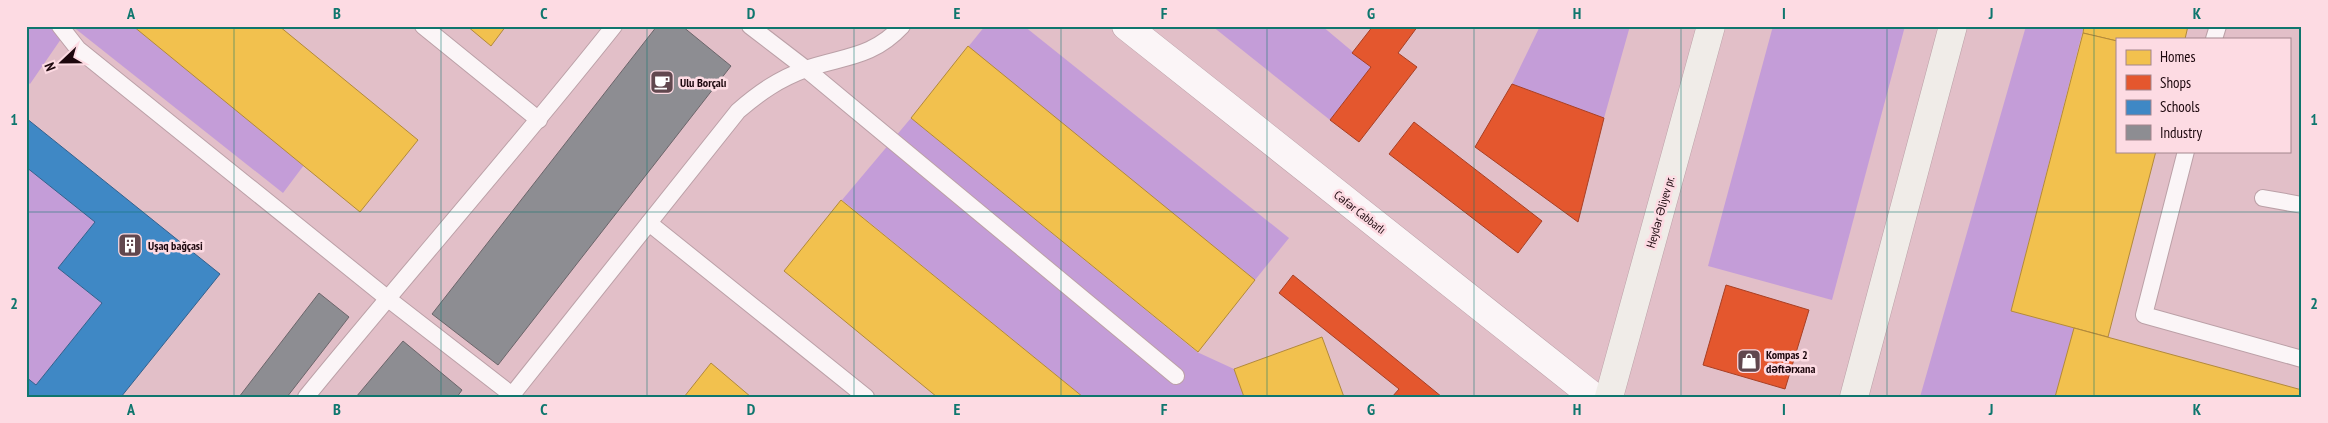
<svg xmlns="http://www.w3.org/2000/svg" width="2328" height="423" font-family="'PT Sans Narrow',sans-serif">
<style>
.green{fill:#c49dd8}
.homes{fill:#f2c14e;stroke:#b2893a}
.shops{fill:#e4572e;stroke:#a83f24}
.schools{fill:#3f88c5;stroke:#34618e}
.industry{fill:#8d8d92;stroke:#6b656a}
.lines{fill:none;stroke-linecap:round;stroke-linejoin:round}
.service-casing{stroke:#bba0a7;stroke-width:18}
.tertiary-casing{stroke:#bba0a7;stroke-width:29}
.secondary-casing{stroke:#bba0a7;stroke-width:29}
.service{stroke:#fbf5f7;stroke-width:16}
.tertiary{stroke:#fbf5f7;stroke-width:28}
.secondary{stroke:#f0ece8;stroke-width:28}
.grid{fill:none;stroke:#0f766e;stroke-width:1;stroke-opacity:0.55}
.labels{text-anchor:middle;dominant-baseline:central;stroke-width:5;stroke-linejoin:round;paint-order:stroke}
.poi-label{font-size:12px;font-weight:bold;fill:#1c070d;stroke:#fddbe3;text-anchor:start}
.street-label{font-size:12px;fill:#1c070d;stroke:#fddbe3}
.neatline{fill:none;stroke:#0f766e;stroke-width:2}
.grid-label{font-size:16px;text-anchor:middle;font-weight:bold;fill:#0f766e}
</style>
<rect width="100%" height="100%" fill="#e2bfc8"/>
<g class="green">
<path d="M26,26h44l-40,58 -4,-3z"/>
<path d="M72,26h61l171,139 -21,28z"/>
<path d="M985,26h39l265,212 -34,42 -287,-233z"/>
<path d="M1212,26h110l49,41 -41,53z"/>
<path d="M1540,26h90l-26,92 -92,-34z"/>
<path d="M1773,26h132l-73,274 -124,-34z"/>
<path d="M2026,26h58l-73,285 63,17 -19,69h-135z"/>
<path d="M911,118l286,234 37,17 10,28h-161l-241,-197z"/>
<path d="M26,167l69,55 -37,46 44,35 -66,82 -10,-8z"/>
</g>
<g class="homes">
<path d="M133,26h146l139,114 -58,72z"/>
<path d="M467,26h39l-15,20z"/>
<path d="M2084,26h104l-3,13h-68v2l-34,-8z"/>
<path d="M2083,33l34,8v110h39l-48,186 -97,-26z"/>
<path d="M968,46l287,234 -57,72 -287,-234z"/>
<path d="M841,200l242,197h-146l-153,-126z"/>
<path d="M2074,328l228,62v7h-247z"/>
<path d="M1322,337l22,60h-100l-10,-28z"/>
<path d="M711,363l40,34h-67z"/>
</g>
<g class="shops">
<path d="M1373,26h45l-20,27 19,14 -58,75 -29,-22 41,-53 -19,-14z"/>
<path d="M1512,84l92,34 -26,104 -103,-75z"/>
<path d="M1414,122l128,99 -24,32 -129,-99z"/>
<path d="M1293,275l149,122h-50l7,-8 -120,-96z"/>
<path d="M1726,285l83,25 -24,79 -82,-24z"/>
</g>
<path class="schools" d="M26,118l194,156 -99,123h-95v-20l10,8 66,-82 -44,-35 37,-46 -69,-55z"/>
<g class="industry">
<path d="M657,26h25l49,40 -233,299 -66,-51z"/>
<path d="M319,293l30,24 -62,80h-48z"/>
<path d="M403,341l59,49 -5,7h-101z"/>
</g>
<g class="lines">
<g class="service-casing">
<g id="service">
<path d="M60,26l18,23 309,249 125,97 -2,2"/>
<path d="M423,26l116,94"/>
<path d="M750,26l56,43 370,307"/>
<path d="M2214,39l4,-13"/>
<path d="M2186,151l-42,164 158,44"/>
<path d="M2263,198l39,7"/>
<path d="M649,223l217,174"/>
<path d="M306,397c102,-125 208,-245 308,-371"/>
<path d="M514,397l-2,-2 226,-284c22,-19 41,-32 68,-42 38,-13 66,-11 96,-43"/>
</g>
</g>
<g class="tertiary-casing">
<path id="tertiary" d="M1126,26l468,371"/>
</g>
<g class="secondary-casing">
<g id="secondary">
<path d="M1609,397l102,-371"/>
<path d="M1854,397l99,-371"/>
</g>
</g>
<use href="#service" class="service"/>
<use href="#tertiary" class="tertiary"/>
<use href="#secondary" class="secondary"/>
</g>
<path class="grid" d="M234,26v371M441,26v371M647,26v371M854,26v371M1061,26v371M1267,26v371M1474,26v371M1681,26v371M1887,26v371M2094,26v371M26,212h2276"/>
<defs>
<g id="cafe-square" transform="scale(1.25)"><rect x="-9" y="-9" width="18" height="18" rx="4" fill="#61474e" stroke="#fddbe3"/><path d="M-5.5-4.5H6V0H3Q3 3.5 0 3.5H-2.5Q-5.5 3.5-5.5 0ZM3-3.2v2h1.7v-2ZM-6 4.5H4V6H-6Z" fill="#fff"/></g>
<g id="building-square" transform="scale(1.25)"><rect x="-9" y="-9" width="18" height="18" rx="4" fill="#61474e" stroke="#fddbe3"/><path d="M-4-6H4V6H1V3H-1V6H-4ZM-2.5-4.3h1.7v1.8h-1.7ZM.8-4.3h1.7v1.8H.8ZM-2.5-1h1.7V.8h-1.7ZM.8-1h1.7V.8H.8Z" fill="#fff"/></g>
<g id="shop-square" transform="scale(1.25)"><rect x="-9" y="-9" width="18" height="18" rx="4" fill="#61474e" stroke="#fddbe3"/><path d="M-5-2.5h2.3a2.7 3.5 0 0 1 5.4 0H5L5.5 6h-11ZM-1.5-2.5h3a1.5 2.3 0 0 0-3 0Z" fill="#fff"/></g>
</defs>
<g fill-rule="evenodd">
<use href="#cafe-square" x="662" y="82"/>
<use href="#building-square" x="130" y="245"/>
<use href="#shop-square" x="1749" y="361"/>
</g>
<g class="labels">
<g class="poi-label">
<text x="680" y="82">Ulu Borçalı</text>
<text x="148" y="245">Uşaq bağçasi</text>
<text x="1766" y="354">Kompas 2<tspan x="1766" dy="14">dəftərxana</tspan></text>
</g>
<g class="street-label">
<text transform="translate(1360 212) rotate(38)">Cəfər Cabbarlı</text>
<text transform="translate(1660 212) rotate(-74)">Heydər Əliyev pr.</text>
</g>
</g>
<rect width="2328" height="423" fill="none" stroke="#fddbe3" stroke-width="55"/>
<rect x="2116" y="38" width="175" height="115" fill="#fddbe3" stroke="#a3868d"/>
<rect x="2126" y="50" width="25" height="15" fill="#f2c14e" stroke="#a3868d"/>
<text x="2160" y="62" font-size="15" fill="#1c070d">Homes</text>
<rect x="2126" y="75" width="25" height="15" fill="#e4572e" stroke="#a3868d"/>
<text x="2160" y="88" font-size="15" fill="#1c070d">Shops</text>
<rect x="2126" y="100" width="25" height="15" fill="#3f88c5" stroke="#a3868d"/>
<text x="2160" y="112" font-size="15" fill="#1c070d">Schools</text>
<rect x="2126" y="125" width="25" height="15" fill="#8d8d92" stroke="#a3868d"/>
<text x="2160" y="138" font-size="15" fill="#1c070d">Industry</text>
<g transform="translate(62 62) rotate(248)" stroke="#fddbe3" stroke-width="4" paint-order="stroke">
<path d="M0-4L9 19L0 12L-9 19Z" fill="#1c070d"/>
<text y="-8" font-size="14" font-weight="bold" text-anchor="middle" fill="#1c070d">N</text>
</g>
<rect x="28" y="28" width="2272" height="368" class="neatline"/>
<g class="grid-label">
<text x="131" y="19">A</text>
<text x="337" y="19">B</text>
<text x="544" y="19">C</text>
<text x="751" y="19">D</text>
<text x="957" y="19">E</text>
<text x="1164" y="19">F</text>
<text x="1371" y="19">G</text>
<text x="1577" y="19">H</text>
<text x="1784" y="19">I</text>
<text x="1991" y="19">J</text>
<text x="2197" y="19">K</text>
<text x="14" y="125">1</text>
<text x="2314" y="125">1</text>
<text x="14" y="309">2</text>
<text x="2314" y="309">2</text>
<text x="131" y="415">A</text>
<text x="337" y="415">B</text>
<text x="544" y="415">C</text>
<text x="751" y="415">D</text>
<text x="957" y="415">E</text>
<text x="1164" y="415">F</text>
<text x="1371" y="415">G</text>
<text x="1577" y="415">H</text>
<text x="1784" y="415">I</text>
<text x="1991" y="415">J</text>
<text x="2197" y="415">K</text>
</g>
</svg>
